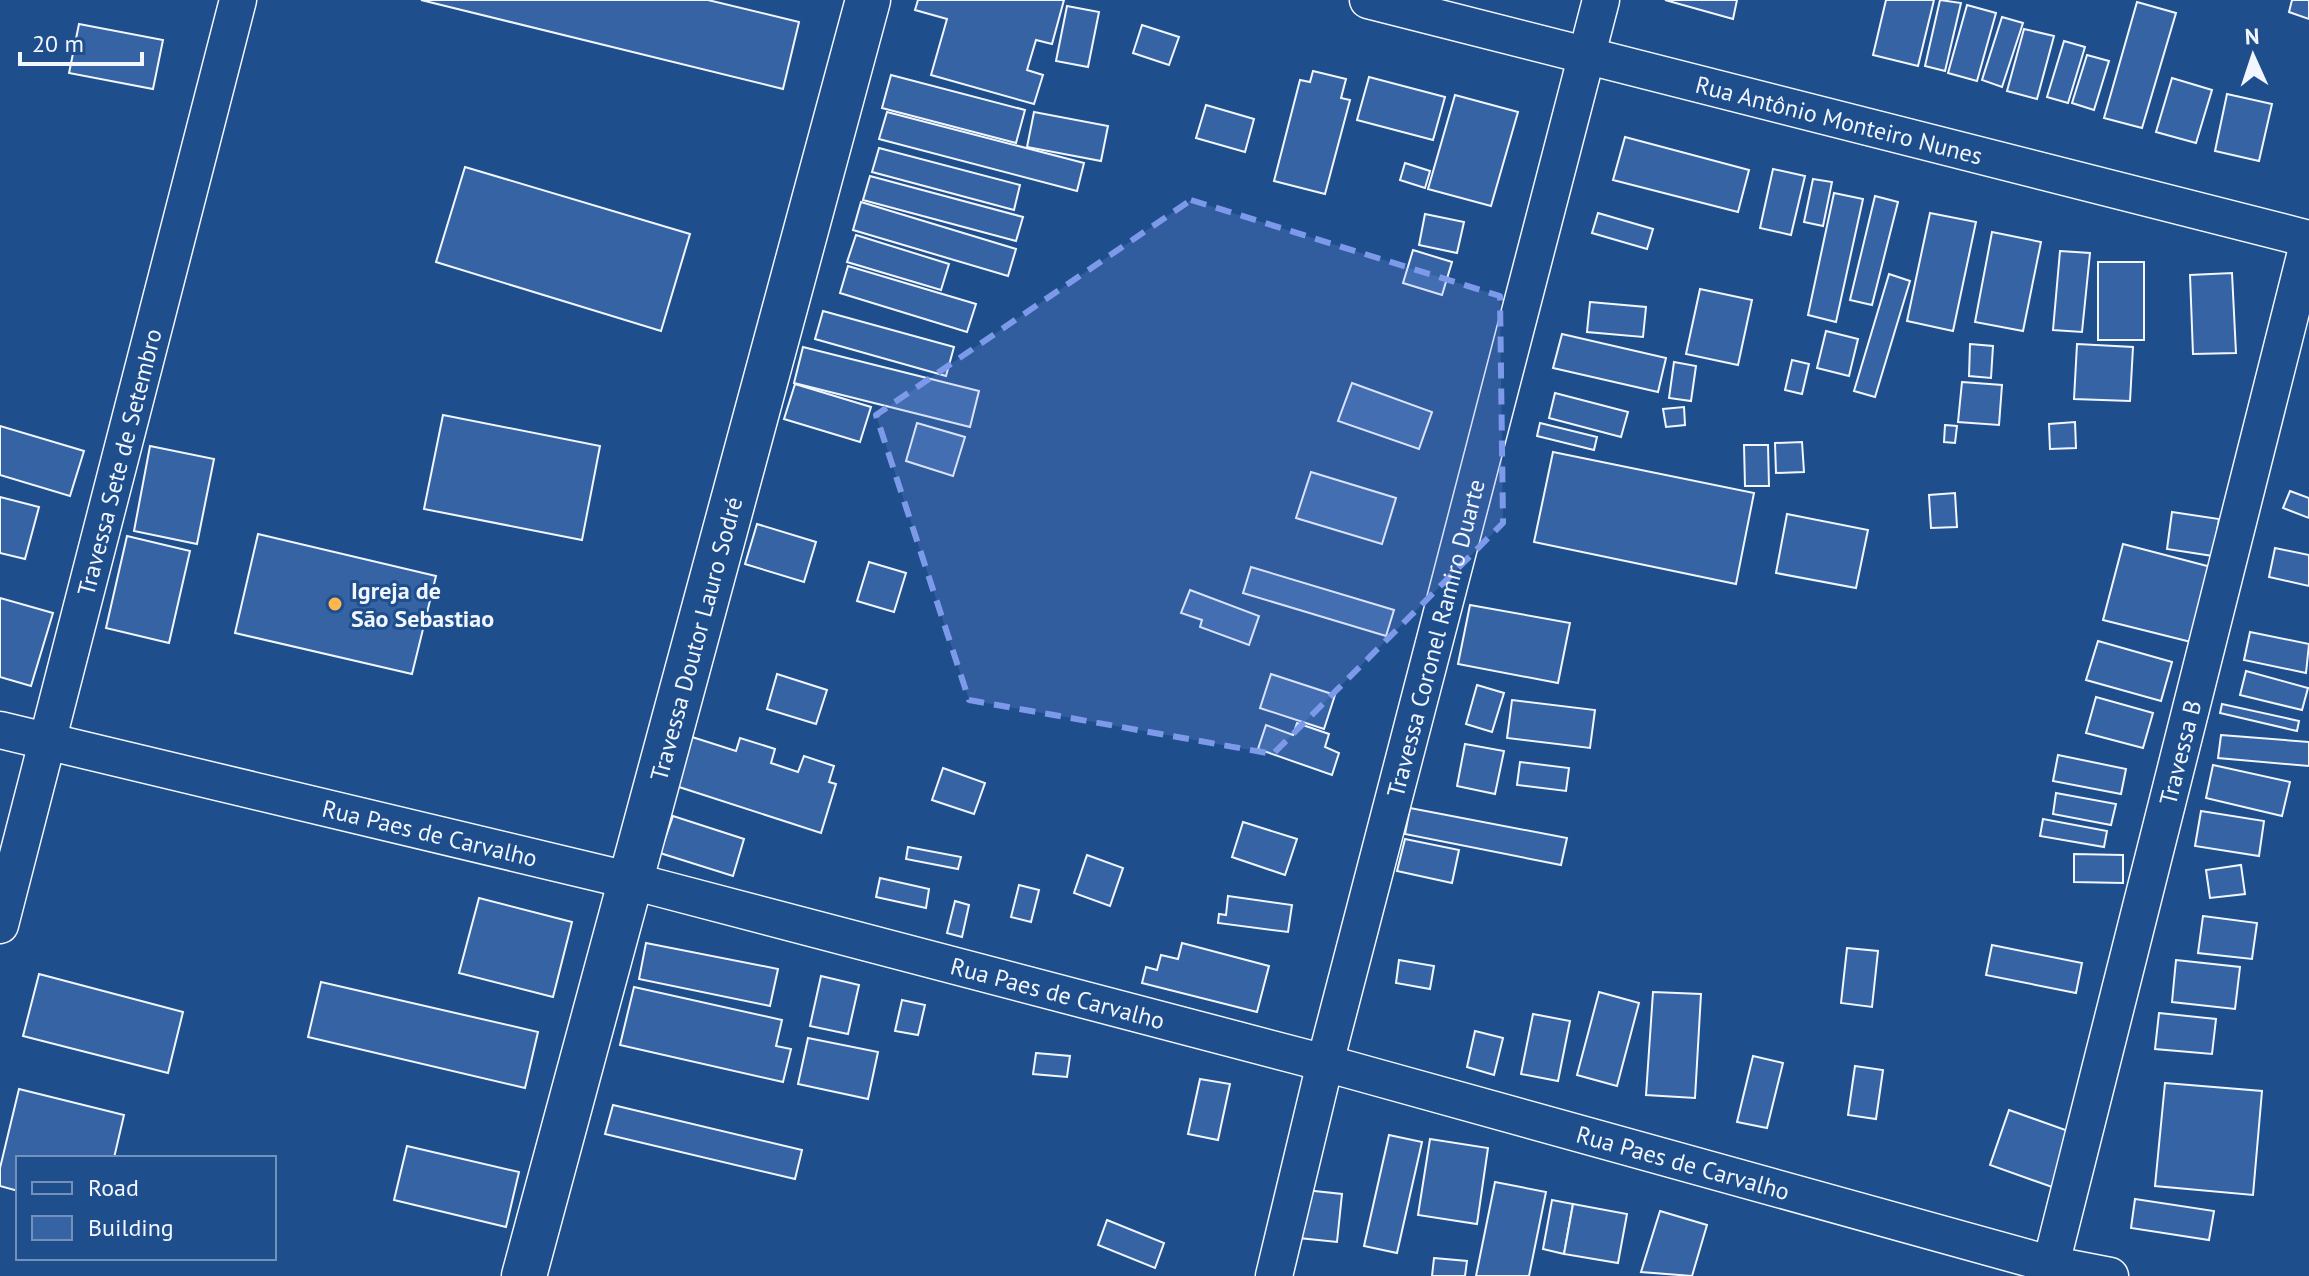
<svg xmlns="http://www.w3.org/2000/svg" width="2309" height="1276" font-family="'PT Sans',sans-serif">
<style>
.building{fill:#3563a3;stroke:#f2f6ff;stroke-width:2}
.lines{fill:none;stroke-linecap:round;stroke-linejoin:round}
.minor-casing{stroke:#f2f6ff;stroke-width:39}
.tertiary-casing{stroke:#f2f6ff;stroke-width:47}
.minor{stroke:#1f4e8c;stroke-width:36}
.tertiary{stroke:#1f4e8c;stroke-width:44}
.marked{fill:#7d9aea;fill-opacity:0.2;stroke:#7d9aea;stroke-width:6;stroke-dasharray:16 10;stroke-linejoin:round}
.poi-dot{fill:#ffb74d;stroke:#1f4e8c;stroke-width:3}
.labels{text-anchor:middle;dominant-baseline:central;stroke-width:6;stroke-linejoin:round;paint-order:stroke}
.street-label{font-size:24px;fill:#f2f6ff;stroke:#1f4e8c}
.poi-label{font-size:24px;font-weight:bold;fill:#f2f6ff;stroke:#1f4e8c;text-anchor:start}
</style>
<rect width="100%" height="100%" fill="#1f4e8c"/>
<g class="building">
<path d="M421,0h287l91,22 -16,67z"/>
<path d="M918,0h146l-12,44 -16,-4 -9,30 16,5 -9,29 -103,-29 16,-56 -32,-9z"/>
<path d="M1665,0h72l-4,19z"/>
<path d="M1886,0h48l-16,66 -45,-11z"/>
<path d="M1940,0l21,3 -16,68 -20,-5z"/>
<path d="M2292,0h17v19l-20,-7z"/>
<path d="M2137,2l39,11 -34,115 -38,-10z"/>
<path d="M1967,5l29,8 -19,68 -29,-8z"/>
<path d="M1067,6l32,6 -11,55 -32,-6z"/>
<path d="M2002,17l21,6 -21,64 -20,-7z"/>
<path d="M79,24l84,16 -10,49 -84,-16z"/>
<path d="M1142,25l37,12 -10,28 -36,-12z"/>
<path d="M2024,29l30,7 -17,63 -30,-8z"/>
<path d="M2064,41l21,6 -17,56 -21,-6z"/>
<path d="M2087,55l22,6 -15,49 -22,-7z"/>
<path d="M1313,71l33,8 -5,19 9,2 -25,94 -51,-13 26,-101 10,2z"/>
<path d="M891,75l134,35 -9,33 -134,-35z"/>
<path d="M1369,77l76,20 -12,43 -76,-20z"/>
<path d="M2172,78l40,12 -16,53 -40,-11z"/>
<path d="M2227,94l45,10 -13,57 -44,-10z"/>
<path d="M1455,95l63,17 -27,94 -63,-17z"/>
<path d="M1206,105l48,14 -9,33 -49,-14z"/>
<path d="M887,112l197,51 -7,28 -198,-52z"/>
<path d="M1034,112l74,14 -7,35 -74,-14z"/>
<path d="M1625,137l124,33 -11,42 -125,-32z"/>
<path d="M879,148l141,37 -6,25 -142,-38z"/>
<path d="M1405,163l25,8 -5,17 -25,-8z"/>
<path d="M465,167l225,67 -29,97 -225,-69z"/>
<path d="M1773,169l32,7 -14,59 -31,-7z"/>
<path d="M870,176l153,41 -7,24 -153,-41z"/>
<path d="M1813,179l19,3 -9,44 -19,-4z"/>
<path d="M1834,193l29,6 -27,123 -28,-7z"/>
<path d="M1875,196l23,6 -26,103 -22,-5z"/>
<path d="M861,202l155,47 -8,27 -155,-46z"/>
<path d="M1598,213l55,16 -6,20 -55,-16z"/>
<path d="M1930,213l46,9 -23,109 -46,-10z"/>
<path d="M1425,214l39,8 -7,31 -38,-8z"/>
<path d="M1992,232l49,10 -18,89 -48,-9z"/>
<path d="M856,235l93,29 -8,26 -94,-28z"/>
<path d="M1413,250l39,12 -10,33 -39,-12z"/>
<path d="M2060,251l30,2 -8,79 -29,-2z"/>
<rect x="2098" y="262" width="46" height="78"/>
<path d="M848,266l128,38 -9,28 -127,-39z"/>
<path d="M2232,273l4,80 -43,1 -3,-79z"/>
<path d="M1889,274l21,7 -35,116 -21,-6z"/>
<path d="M1700,289l52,11 -14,65 -52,-11z"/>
<path d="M1590,302l56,5 -3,30 -56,-5z"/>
<path d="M823,311l131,36 -8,29 -131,-37z"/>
<path d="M1826,331l32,8 -9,37 -32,-8z"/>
<path d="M1562,334l104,24 -8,34 -105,-24z"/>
<path d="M1970,344l23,2 -2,32 -22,-2z"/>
<path d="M2077,344l56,3 -3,54 -56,-2z"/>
<path d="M803,347l176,44 -9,36 -176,-44z"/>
<path d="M1792,360l17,4 -7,30 -17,-4z"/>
<path d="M1674,362l22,4 -5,35 -22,-3z"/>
<path d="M1962,382l40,3 -3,40 -41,-3z"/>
<path d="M1352,383l80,29 -13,37 -81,-28z"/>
<path d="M795,384l76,23 -11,35 -76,-23z"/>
<path d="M1555,393l73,19 -7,25 -72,-19z"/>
<path d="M1684,407l1,18 -19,2 -3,-18z"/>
<path d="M443,415l157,31 -18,94 -158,-31z"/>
<path d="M2075,422l1,26 -26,1 -1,-25z"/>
<path d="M917,423l48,14 -12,39 -47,-15z"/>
<path d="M1540,423l57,14 -3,13 -57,-14z"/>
<path d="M1945,425l12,1 -2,17 -11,-1z"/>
<path d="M0,426l84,25 -14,45 -70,-21z"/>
<path d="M1802,442l2,30 -28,1 -1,-30z"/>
<path d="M1744,445h24l1,41h-24z"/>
<path d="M150,446l64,13 -17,85 -63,-13z"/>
<path d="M1553,452l201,41 -18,91 -202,-42z"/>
<path d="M1311,472l85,26 -14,46 -86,-26z"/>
<path d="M2290,491l19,7v20l-26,-10z"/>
<path d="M1955,493l2,34 -26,1 -2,-33z"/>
<path d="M0,497l39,10 -14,52 -25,-6z"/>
<path d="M2172,512l47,7 -6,37 -46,-7z"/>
<path d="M1787,514l81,16 -12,58 -80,-15z"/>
<path d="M757,524l59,18 -12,40 -59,-18z"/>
<path d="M258,534l178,42 -24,98 -177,-41z"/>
<path d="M127,536l63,15 -21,92 -63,-15z"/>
<path d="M2123,544l88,23 -20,75 -88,-22z"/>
<path d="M2275,548l34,7v31l-40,-9z"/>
<path d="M869,562l37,11 -12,39 -37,-11z"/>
<path d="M1251,567l143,43 -8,26 -143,-43z"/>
<path d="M1190,590l69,26 -10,29 -49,-18 2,-7 -21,-7z"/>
<path d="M0,598l53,15 -22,73 -31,-9z"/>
<path d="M1470,605l100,18 -12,60 -100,-19z"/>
<path d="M2250,632l59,12 -3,29 -62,-13z"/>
<path d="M2098,641l74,21 -11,39 -75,-21z"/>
<path d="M2246,671l62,17 -6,22 -62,-15z"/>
<path d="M777,674l50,16 -11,34 -49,-15z"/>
<path d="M1271,674l64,21 -11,34 -64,-21z"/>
<path d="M1477,685l27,8 -12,39 -26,-8z"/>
<path d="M2096,697l57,16 -10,35 -57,-15z"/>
<path d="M1512,700l83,10 -5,38 -83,-10z"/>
<path d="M2222,704l77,17 -2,10 -77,-18z"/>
<path d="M1297,723l32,11 -4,13 14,6 -7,22 -74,-26 8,-24 27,10z"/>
<path d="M2221,735l88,7v24l-91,-8z"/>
<path d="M692,737l44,14 4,-13 35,11 -4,14 27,9 6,-16 30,10 -5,16 7,2 -15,49 -145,-47z"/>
<path d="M1465,744l39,7 -9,43 -38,-8z"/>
<path d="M2058,755l68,14 -5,25 -68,-13z"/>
<path d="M1520,762l49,6 -3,23 -49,-6z"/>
<path d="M2213,765l77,17 -8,34 -76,-18z"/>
<path d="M943,768l42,15 -11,31 -42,-14z"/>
<path d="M2056,793l60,11 -5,21 -58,-11z"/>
<path d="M1410,808l157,30 -6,27 -156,-31z"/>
<path d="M2201,811l63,10 -5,35 -64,-10z"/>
<path d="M673,816l71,23 -11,37 -73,-23z"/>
<path d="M2043,819l64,12 -3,16 -64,-11z"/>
<path d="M1243,822l54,17 -12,36 -53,-18z"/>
<path d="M1405,839l54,11 -7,33 -55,-12z"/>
<path d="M908,847l53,10 -3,12 -52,-10z"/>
<path d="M2074,854l49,1v28l-49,-1z"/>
<path d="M1087,855l36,13 -13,38 -36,-13z"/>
<path d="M2241,865l4,29 -35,4 -4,-28z"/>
<path d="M880,878l49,11 -3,19 -50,-11z"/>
<path d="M1019,885l20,5 -8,32 -20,-5z"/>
<path d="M1228,896l64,9 -4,27 -70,-9 1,-9 7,1z"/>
<path d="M479,898l93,24 -19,75 -94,-24z"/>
<path d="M955,901l14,4 -7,32 -15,-4z"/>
<path d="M2203,916l54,7 -5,36 -54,-6z"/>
<path d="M646,943l132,26 -8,37 -131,-27z"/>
<path d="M1182,943l87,23 -12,46 -115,-29 4,-16 11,3 4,-15 17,4z"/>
<path d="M1992,945l90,18 -6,30 -90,-18z"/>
<path d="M1847,948l31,3 -6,56 -31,-4z"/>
<path d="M1399,960l35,6 -4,23 -34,-6z"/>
<path d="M2176,960l64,7 -5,42 -63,-7z"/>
<path d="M39,974l144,38 -15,61 -145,-37z"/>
<path d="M821,976l38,9 -11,49 -38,-8z"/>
<path d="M321,982l217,50 -13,56 -217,-51z"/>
<path d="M634,987l148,33 -6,26 15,3 -8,33 -163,-37z"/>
<path d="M1599,992l40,11 -22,83 -40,-11z"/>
<path d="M1653,992l48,2 -6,104 -49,-3z"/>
<path d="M902,1000l23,5 -7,30 -23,-4z"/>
<path d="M2159,1013l57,6 -4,35 -57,-5z"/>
<path d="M1533,1014l37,7 -12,60 -37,-7z"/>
<path d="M1475,1031l28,7 -9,37 -27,-8z"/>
<path d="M808,1038l70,14 -10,47 -70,-15z"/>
<path d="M1036,1053l34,3 -3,21 -34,-3z"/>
<path d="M1753,1056l30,7 -16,65 -30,-6z"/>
<path d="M1855,1066l28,4 -7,49 -28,-4z"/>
<path d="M1200,1079l30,5 -12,56 -30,-6z"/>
<path d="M2165,1083l97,8 -9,104 -98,-9z"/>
<path d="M19,1089l105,26 -10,43h-96v33l-18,-5v-18z"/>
<path d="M613,1105l189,45 -7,29 -190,-45z"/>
<path d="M2009,1110l65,23 -19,55 -65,-23z"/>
<path d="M1389,1135l33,7 -25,111 -33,-7z"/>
<path d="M1430,1139l58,9 -11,76 -59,-9z"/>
<path d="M407,1146l112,26 -13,55 -112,-27z"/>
<path d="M1495,1182l51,10 -17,84h-53z"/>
<path d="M1305,1190l37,4 -5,48 -38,-4z"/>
<path d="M2135,1199l79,12 -5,29 -78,-12z"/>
<path d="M1552,1200l21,4 -9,50 -21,-5z"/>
<path d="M1573,1204l54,10 -9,49 -54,-9z"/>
<path d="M1660,1211l47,14 -15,51 -51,-4z"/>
<path d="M1107,1220l57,23 -9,25 -57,-23z"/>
<path d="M1434,1258l33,3 -2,15h-33z"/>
</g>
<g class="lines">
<g class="minor-casing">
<g id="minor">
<path id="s1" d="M1368,0l941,239"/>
<path id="s2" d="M0,730l632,151 693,182 728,202 57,11"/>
<path id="s3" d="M0,925l238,-925"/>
<path id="s4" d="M1274,1276l51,-213 276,-1063"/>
<path id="s5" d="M2048,1276l261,-1036"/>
</g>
</g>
<g class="tertiary-casing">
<g id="tertiary">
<path id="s6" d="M524,1276l344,-1276"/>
</g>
</g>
<use href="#minor" class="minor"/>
<use href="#tertiary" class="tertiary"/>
</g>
<path class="marked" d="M1191,200l309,96 3,227 -230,231 -304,-54 -93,-285z"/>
<circle class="poi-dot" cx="335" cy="604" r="8"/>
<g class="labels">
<g class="street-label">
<text stroke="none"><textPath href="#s1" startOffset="486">Rua Antônio Monteiro Nunes</textPath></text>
<text stroke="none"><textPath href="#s3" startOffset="478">Travessa Sete de Setembro</textPath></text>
<text stroke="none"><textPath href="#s6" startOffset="660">Travessa Doutor Lauro Sodré</textPath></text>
<text stroke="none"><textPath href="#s4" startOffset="658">Travessa Coronel Ramiro Duarte</textPath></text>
<text stroke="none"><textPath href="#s5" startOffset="540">Travessa B</textPath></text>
<text stroke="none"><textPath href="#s2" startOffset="442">Rua Paes de Carvalho</textPath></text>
<text stroke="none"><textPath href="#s2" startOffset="1090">Rua Paes de Carvalho</textPath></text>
<text stroke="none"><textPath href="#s2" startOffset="1738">Rua Paes de Carvalho</textPath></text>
</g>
<g class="poi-label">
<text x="351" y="590">Igreja de<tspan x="351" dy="28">São Sebastiao</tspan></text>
</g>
</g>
<rect x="16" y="1156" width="260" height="104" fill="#1f4e8c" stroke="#7391ba" stroke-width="2"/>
<rect x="32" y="1182" width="40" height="12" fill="#1f4e8c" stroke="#7391ba" stroke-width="2"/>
<text x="88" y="1196" font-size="24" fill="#f2f6ff">Road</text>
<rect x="32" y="1216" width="40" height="24" fill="#3563a3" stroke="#7391ba" stroke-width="2"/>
<text x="88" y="1236" font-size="24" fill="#f2f6ff">Building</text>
<g transform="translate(2253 56) rotate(357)" stroke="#1f4e8c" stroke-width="6" paint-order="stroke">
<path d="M0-6L14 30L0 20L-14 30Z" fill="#f2f6ff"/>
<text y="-12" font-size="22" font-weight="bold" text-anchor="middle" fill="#f2f6ff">N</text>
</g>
<path d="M20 52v12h122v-12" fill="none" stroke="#f2f6ff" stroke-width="4"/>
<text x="32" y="52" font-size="24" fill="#f2f6ff" stroke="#1f4e8c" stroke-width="6" paint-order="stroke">20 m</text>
</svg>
